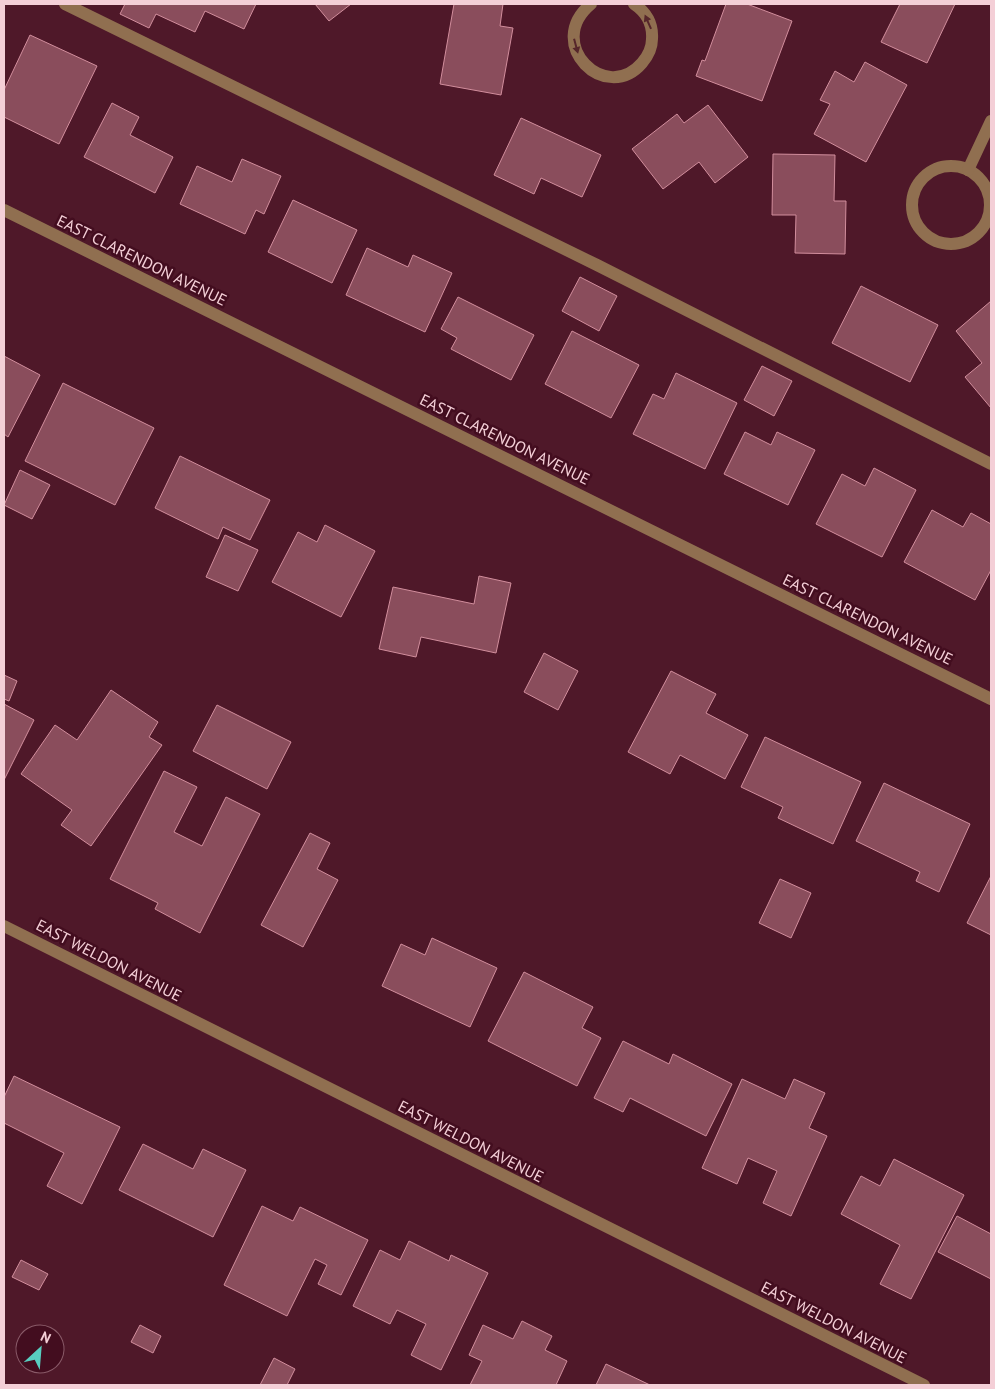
<svg xmlns="http://www.w3.org/2000/svg" width="995" height="1389" font-family="'PT Sans',sans-serif">
<style>
.building{fill:#8a4d5c;stroke:#d28e9d}
.lines{fill:none;stroke-linecap:round;stroke-linejoin:round}
.minor{stroke:#906f50;stroke-width:12}
.oneway{fill:#56262b}
.labels{text-anchor:middle;dominant-baseline:central;stroke-width:5;stroke-linejoin:round;paint-order:stroke}
.street-label{font-size:16px;fill:#f4cfd7;stroke:#430d1f}
</style>
<rect width="100%" height="100%" fill="#4f1829"/>
<g class="building">
<path d="M125,4h131l-12,25 -39,-18 -10,21 -39,-18 -7,14 -29,-14z"/>
<path d="M315,4h36l-22,17z"/>
<path d="M454,4h49l-3,22 13,2 -12,67 -61,-11z"/>
<path d="M726,4h21l45,17 -30,80 -66,-25 6,-16 3,1z"/>
<path d="M900,4h55l-28,59 -46,-21z"/>
<path d="M30,35l67,31 -38,78 -55,-27v-27z"/>
<path d="M865,62l42,23 -41,77 -52,-28 16,-30 -10,-4 15,-29 19,11z"/>
<path d="M112,103l27,14 -9,18 43,22 -18,36 -71,-36z"/>
<path d="M708,105l40,52 -33,26 -16,-21 -36,27 -31,-40 45,-35 7,9z"/>
<path d="M521,118l80,37 -19,42 -41,-19 -7,16 -40,-19z"/>
<path d="M773,154l62,1 -1,46h12l-1,53 -50,-1 1,-38h-24z"/>
<path d="M242,159l39,17 -17,38 -8,-4 -11,24 -65,-30 17,-38 35,16z"/>
<path d="M293,200l64,30 -25,53 -64,-31z"/>
<path d="M367,248l41,19 5,-12 39,18 -27,59 -79,-37z"/>
<path d="M580,277l37,19 -18,35 -37,-20z"/>
<path d="M861,286l77,39 -28,57 -78,-39z"/>
<path d="M458,297l76,38 -23,45 -60,-31 6,-11 -16,-9z"/>
<path d="M991,301v107l-26,-31 17,-14 -26,-32z"/>
<path d="M572,331l67,34 -28,53 -66,-34z"/>
<path d="M4,356l36,19 -32,62 -4,-3z"/>
<path d="M762,366l30,15 -18,35 -30,-16z"/>
<path d="M676,373l61,30 -32,66 -72,-35 20,-40 11,5z"/>
<path d="M63,383l91,45 -39,77 -90,-44z"/>
<path d="M745,432l26,13 6,-13 38,18 -27,55 -64,-31z"/>
<path d="M180,456l90,44 -20,40 -27,-13 -5,12 -63,-31z"/>
<path d="M874,468l42,22 -34,67 -66,-33 26,-50 23,12z"/>
<path d="M20,470l30,15 -18,34 -28,-14z"/>
<path d="M932,510l31,17 8,-14 20,11v46l-16,30 -71,-38z"/>
<path d="M325,525l50,26 -34,66 -69,-35 26,-50 19,10z"/>
<path d="M225,535l33,15 -20,41 -32,-14z"/>
<path d="M479,576l32,7 -15,70 -75,-16 -5,20 -37,-8 14,-62 81,17z"/>
<path d="M544,653l34,18 -20,39 -34,-18z"/>
<path d="M671,671l45,23 -10,19 42,22 -23,44 -45,-24 -10,19 -42,-22z"/>
<path d="M4,675l13,6 -8,20 -5,-2z"/>
<path d="M111,690l47,32 -9,15 13,8 -71,101 -30,-21 11,-15 -51,-36 34,-49 22,15z"/>
<path d="M4,704l30,16 -30,60z"/>
<path d="M217,705l74,37 -24,47 -74,-38z"/>
<path d="M765,737l96,45 -28,62 -55,-26 5,-11 -42,-20z"/>
<path d="M164,771l33,16 -23,45 28,14 24,-49 34,17 -60,119 -45,-24 3,-6 -48,-24z"/>
<path d="M884,783l86,41 -31,68 -23,-11 4,-9 -64,-31z"/>
<path d="M310,833l20,10 -13,26 21,11 -35,67 -42,-22z"/>
<path d="M991,876v59l-24,-12z"/>
<path d="M780,879l31,14 -20,45 -32,-15z"/>
<path d="M432,938l65,30 -27,59 -88,-41 19,-42 24,11z"/>
<path d="M524,972l69,35 -11,21 19,10 -24,48 -89,-45z"/>
<path d="M623,1041l46,23 4,-10 59,30 -26,52 -76,-38 -7,14 -29,-14z"/>
<path d="M14,1076l106,51 -38,77 -35,-18 17,-33 -60,-30v-26z"/>
<path d="M742,1079l43,20 9,-20 31,14 -16,35 18,8 -36,80 -28,-13 14,-32 -29,-13 -11,26 -35,-16z"/>
<path d="M143,1144l50,25 10,-20 43,21 -33,67 -94,-47z"/>
<path d="M894,1159l70,36 -53,104 -31,-15 20,-39 -59,-31 20,-38 19,10z"/>
<path d="M262,1206l31,15 7,-14 68,33 -27,55 -23,-11 9,-19 -12,-6 -28,57 -63,-31z"/>
<path d="M957,1216l34,18v45l-53,-27z"/>
<path d="M409,1241l40,20 2,-6 37,18 -47,97 -30,-15 15,-31 -29,-14 -7,14 -37,-18 27,-56 20,10z"/>
<path d="M21,1260l27,14 -9,16 -27,-13z"/>
<path d="M522,1321l30,15 -7,14 22,11 -11,24h-86l12,-24 -13,-6 14,-30 30,14z"/>
<path d="M140,1325l21,11 -8,17 -22,-11z"/>
<path d="M274,1358l21,11 -8,16h-27z"/>
<path d="M606,1364l44,21h-54z"/>
</g>
<g class="lines">
<g class="minor">
<path d="M65,4l532,261 394,199"/>
<path d="M591,4c-48,40 15,101 51,59 6,-7 10,-14 10,-24 1,-15 -6,-27 -18,-35"/>
<circle cx="951" cy="205" r="39"/>
<path d="M968,170l23,-49"/>
<path d="M4,210l987,489"/>
<path d="M4,926l920,459"/>
</g>
</g>
<defs><path id="oneway-solid" d="M-6-.8H1V-3.2L6.5 0L1 3.2V.8H-6Z" transform="scale(1.25)"/></defs>
<g class="oneway">
<use href="#oneway-solid" transform="translate(648 22) rotate(-114)"/>
<use href="#oneway-solid" transform="translate(576 46) rotate(75)"/>
</g>
<g class="labels">
<g class="street-label">
<text transform="translate(142 260) rotate(26)">EAST CLARENDON AVENUE</text>
<text transform="translate(505 439) rotate(26)">EAST CLARENDON AVENUE</text>
<text transform="translate(868 619) rotate(26)">EAST CLARENDON AVENUE</text>
<text transform="translate(109 960) rotate(27)">EAST WELDON AVENUE</text>
<text transform="translate(471 1141) rotate(27)">EAST WELDON AVENUE</text>
<text transform="translate(834 1322) rotate(27)">EAST WELDON AVENUE</text>
</g>
</g>
<rect width="995" height="1389" fill="none" stroke="#f4cfd7" stroke-width="10"/>
<g transform="translate(40 1349) rotate(26)"><circle r="24" fill="#430d1f" stroke="#8a5b69"/>
<path d="M0-4L9 19L0 12L-9 19Z" fill="#58cec0"/>
<text y="-8" font-size="14" font-weight="bold" text-anchor="middle" fill="#f4cfd7">N</text>
</g>
</svg>
